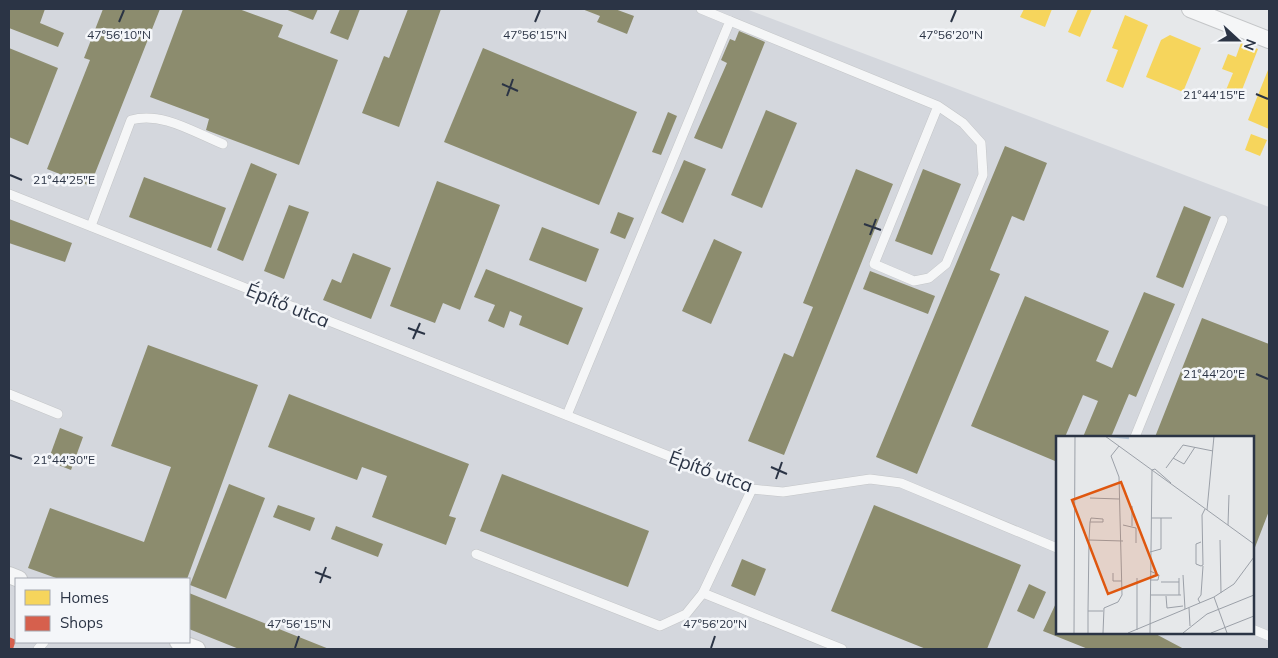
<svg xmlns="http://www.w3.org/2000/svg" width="1278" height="658" font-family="Mulish,sans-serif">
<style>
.built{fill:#d4d7dd;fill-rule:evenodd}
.homes{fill:#f6d55c}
.shops{fill:#d6604d}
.industry{fill:#8c8c6e}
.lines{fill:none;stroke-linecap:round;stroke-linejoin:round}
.service-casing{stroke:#c4c6c8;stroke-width:10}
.minor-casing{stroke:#c4c6c8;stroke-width:18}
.service{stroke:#f5f6f7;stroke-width:9}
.minor{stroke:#f5f6f7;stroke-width:16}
.ticks{fill:none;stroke:#2b3445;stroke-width:2}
.labels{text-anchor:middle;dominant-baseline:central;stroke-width:5;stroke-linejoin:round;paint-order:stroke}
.street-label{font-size:19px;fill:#2b3445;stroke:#f4f6f9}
.inset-river{fill:none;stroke:#b4c4d5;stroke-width:2.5}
.inset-road{fill:none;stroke:#9ba0a8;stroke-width:1}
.view{fill:#df570f;fill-opacity:0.15;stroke:#df570f;stroke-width:2.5}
.inset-edge{fill:none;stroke:#2b3445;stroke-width:2.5}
.ticks-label{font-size:12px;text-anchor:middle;fill:#2b3445;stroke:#f4f6f9;stroke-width:5;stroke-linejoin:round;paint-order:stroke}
</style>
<rect width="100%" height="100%" fill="#e6e8ea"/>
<path class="built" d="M9,9h737l523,198v442h-1260zM1057,437h195v195h-195zM16,579h173v63h-173z"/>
<g class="homes">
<path d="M1024,9h28l-7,18 -25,-10z"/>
<path d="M1078,9h14l-12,28 -12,-5z"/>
<path d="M1125,15l23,10 -25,63 -17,-7 12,-31 -6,-2z"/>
<path d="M1170,35l31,13 -18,44 -37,-15 15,-37z"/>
<path d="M1241,43l17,6 -18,46 -14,-5 7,-17 -11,-4 6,-15 8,3z"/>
<path d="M1268,70h1v59l-21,-9z"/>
<path d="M1251,134l16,6 -7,16 -15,-6z"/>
</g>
<path class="shops" d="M9,637l7,3 -3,9h-4z"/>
<g class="industry">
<path d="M9,9h36l-5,14 24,10 -6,14 -49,-19z"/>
<path d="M103,9h57l-70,177 -43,-17 43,-109 -6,-2z"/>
<path d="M183,9h56l44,16 -5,12 60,23 -39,105 -93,-35 3,-11 -59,-22z"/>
<path d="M285,9h33l-5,11z"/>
<path d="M340,9h20l-12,31 -18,-7z"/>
<path d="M408,9h33l-42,118 -37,-14 22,-57 5,2z"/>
<path d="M582,9h33l19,7 -7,18 -30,-12 3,-6z"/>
<path d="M739,31l26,11 -43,107 -28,-11 33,-75 -6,-3 9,-21 5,2z"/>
<path d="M9,48l49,20 -30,77 -19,-8z"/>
<path d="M483,48l154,64 -38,93 -155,-63z"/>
<path d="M766,110l31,13 -35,85 -31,-13z"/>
<path d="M668,112l9,4 -16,39 -9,-3z"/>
<path d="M1005,146l42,17 -23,58 -12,-5 -22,54 10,4 -83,200 -41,-17z"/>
<path d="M684,160l22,9 -23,54 -22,-10z"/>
<path d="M251,163l26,11 -34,87 -26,-11z"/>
<path d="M856,169l37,15 -109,271 -36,-14 36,-88 9,4 20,-50 -10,-4z"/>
<path d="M923,169l38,15 -29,71 -37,-14z"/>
<path d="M144,177l82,31 -15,40 -82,-31z"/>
<path d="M437,181l63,24 -40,105 -17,-7 -8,20 -45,-17z"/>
<path d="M289,205l20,7 -25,67 -20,-8z"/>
<path d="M1184,206l27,11 -28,71 -27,-11z"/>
<path d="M618,212l16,6 -9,21 -15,-6z"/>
<path d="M9,219l63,24 -7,19 -56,-19z"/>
<path d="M542,227l57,22 -13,33 -57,-22z"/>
<path d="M714,239l28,13 -31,72 -29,-13z"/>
<path d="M353,253l38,15 -20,51 -48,-19 9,-21 9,4z"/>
<path d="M486,269l97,39 -15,37 -49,-20 3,-9 -12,-5 -6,17 -16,-7 7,-16 -21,-8z"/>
<path d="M870,271l65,25 -7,18 -65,-25z"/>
<path d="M1144,292l31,12 -39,93 -7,-3 -18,43h-28l15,-36 -15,-6 -18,42h-8l-2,24 -84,-35 54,-130 84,35 -13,30 16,7z"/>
<path d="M1202,318l67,26v167l-17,44v-118h-97z"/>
<path d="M148,345l110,40 -71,194h-128l-31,-11 22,-60 94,34 27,-75 -60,-21z"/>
<path d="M289,394l180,70 -20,52 7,2 -10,27 -74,-28 15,-41 -25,-9 -5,13 -89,-33z"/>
<path d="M60,428l23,9 -12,33 -23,-9z"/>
<path d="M502,474l147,57 -21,56 -148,-56z"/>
<path d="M229,484l36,14 -39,101 -36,-14z"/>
<path d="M278,505l37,13 -5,13 -37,-14z"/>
<path d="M874,505l147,60 -34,84h-61l-95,-38z"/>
<path d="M336,526l47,18 -5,13 -47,-18z"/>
<path d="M742,559l24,10 -11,27 -24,-10z"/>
<path d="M1029,584l17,8 -12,27 -17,-8z"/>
<path d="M189,593l140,56h-90l-50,-20z"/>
<path d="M1057,601v31h95l32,17h-96l-45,-18z"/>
</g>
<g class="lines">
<g class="service-casing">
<g id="service">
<path d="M730,21l208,85 25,17 18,20 2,32 -37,89 -17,14 -15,3 -40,-17 64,-158"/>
<path d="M9,194l743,295 31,3 87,-13 31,4 156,65"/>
<path d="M91,226l40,-106c31,-9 64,13 92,24"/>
<path d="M9,394l49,20"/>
<path d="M567,415l163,-394 -29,-12"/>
<path d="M1135,437l88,-217"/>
<path d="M476,554l184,72 26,-12 17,-21 49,-104"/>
<path d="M703,593l139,56"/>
<path d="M1252,629l17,7"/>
<path d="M38,649l6,-7"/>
</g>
</g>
<g class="minor-casing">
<g id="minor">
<path d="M1190,9l79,31"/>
<path d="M9,575l10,4"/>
<path d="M178,642l19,7"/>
</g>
</g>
<use href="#service" class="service"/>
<use href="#minor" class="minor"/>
</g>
<path class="ticks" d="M119,22l5,-12M535,22l5,-12M951,22l5,-12M502,84l16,7M1256,94l12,5M507,96l6,-17M10,175l12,5M864,224l17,6M870,235l6,-16M408,328l17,6M413,339l7,-16M1256,374l12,5M10,455l12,4M771,467l16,7M776,479l6,-17M315,572l16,6M320,583l6,-16M295,648l4,-12M711,648l4,-12"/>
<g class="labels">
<g class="street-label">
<text transform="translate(288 305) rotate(22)">Építő utca</text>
<text transform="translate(711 471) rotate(20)">Építő utca</text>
</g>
</g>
<g transform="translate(1056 436)">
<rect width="198" height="198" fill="#e6e8ea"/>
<path class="inset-river" d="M55,0l18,2"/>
<path class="inset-road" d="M49,0l149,108M117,22l11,6 11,-17M110,32l17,-23 30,6M34,62l29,1M151,74l7,-74M95,82h21M67,89l13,3v15M172,89l1,-30M76,90v-20M33,104l1,-18 1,-4 12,1v3h-13M164,104l1,53M145,106l-5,2v20l5,2 2,-1 -1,-50 3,-6M94,116l11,-3v-31M57,137v8h9M127,139l2,34M94,144h8l1,-5 -9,-4M105,146h18M94,159h31M123,159v-17M110,160l1,12 16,-2M158,161l13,36M144,167l-2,-4 3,-4 2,-29M133,172l1,18M47,175h-15l1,-71 34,1M81,194v-52M18,197l1,-197M32,197v-22M47,197l1,-25 14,-6 4,-7 -3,-118 -8,-21 8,-10M72,197l86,-36 20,-13 20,-27M94,197l2,-163 3,-1 16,14M127,197l24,-19 47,-19M155,197l43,-17"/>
<path class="view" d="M65,46l36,93 -49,19 -36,-94z"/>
<rect width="198" height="198" class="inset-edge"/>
</g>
<g class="ticks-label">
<text x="119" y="39">47°56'10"N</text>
<text x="535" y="39">47°56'15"N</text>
<text x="951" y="39">47°56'20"N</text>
<text x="1214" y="99">21°44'15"E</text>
<text x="64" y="184">21°44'25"E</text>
<text x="1214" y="378">21°44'20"E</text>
<text x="64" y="464">21°44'30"E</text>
<text x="299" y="628">47°56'15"N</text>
<text x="715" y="628">47°56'20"N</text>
</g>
<rect width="1278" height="658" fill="none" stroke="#2b3445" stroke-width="20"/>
<rect x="15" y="578" width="175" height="65" fill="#f4f6f9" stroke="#a4a8b1"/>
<rect x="25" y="590" width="25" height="15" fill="#f6d55c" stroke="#a4a8b1"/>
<text x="60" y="603" font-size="15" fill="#2b3445">Homes</text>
<rect x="25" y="616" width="25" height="15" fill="#d6604d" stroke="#a4a8b1"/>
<text x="60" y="628" font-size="15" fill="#2b3445">Shops</text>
<g transform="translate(1238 40) rotate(111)" stroke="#f4f6f9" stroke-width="4" paint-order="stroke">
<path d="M0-4L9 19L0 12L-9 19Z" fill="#2b3445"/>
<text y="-8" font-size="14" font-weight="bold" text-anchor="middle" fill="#2b3445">N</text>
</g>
</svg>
